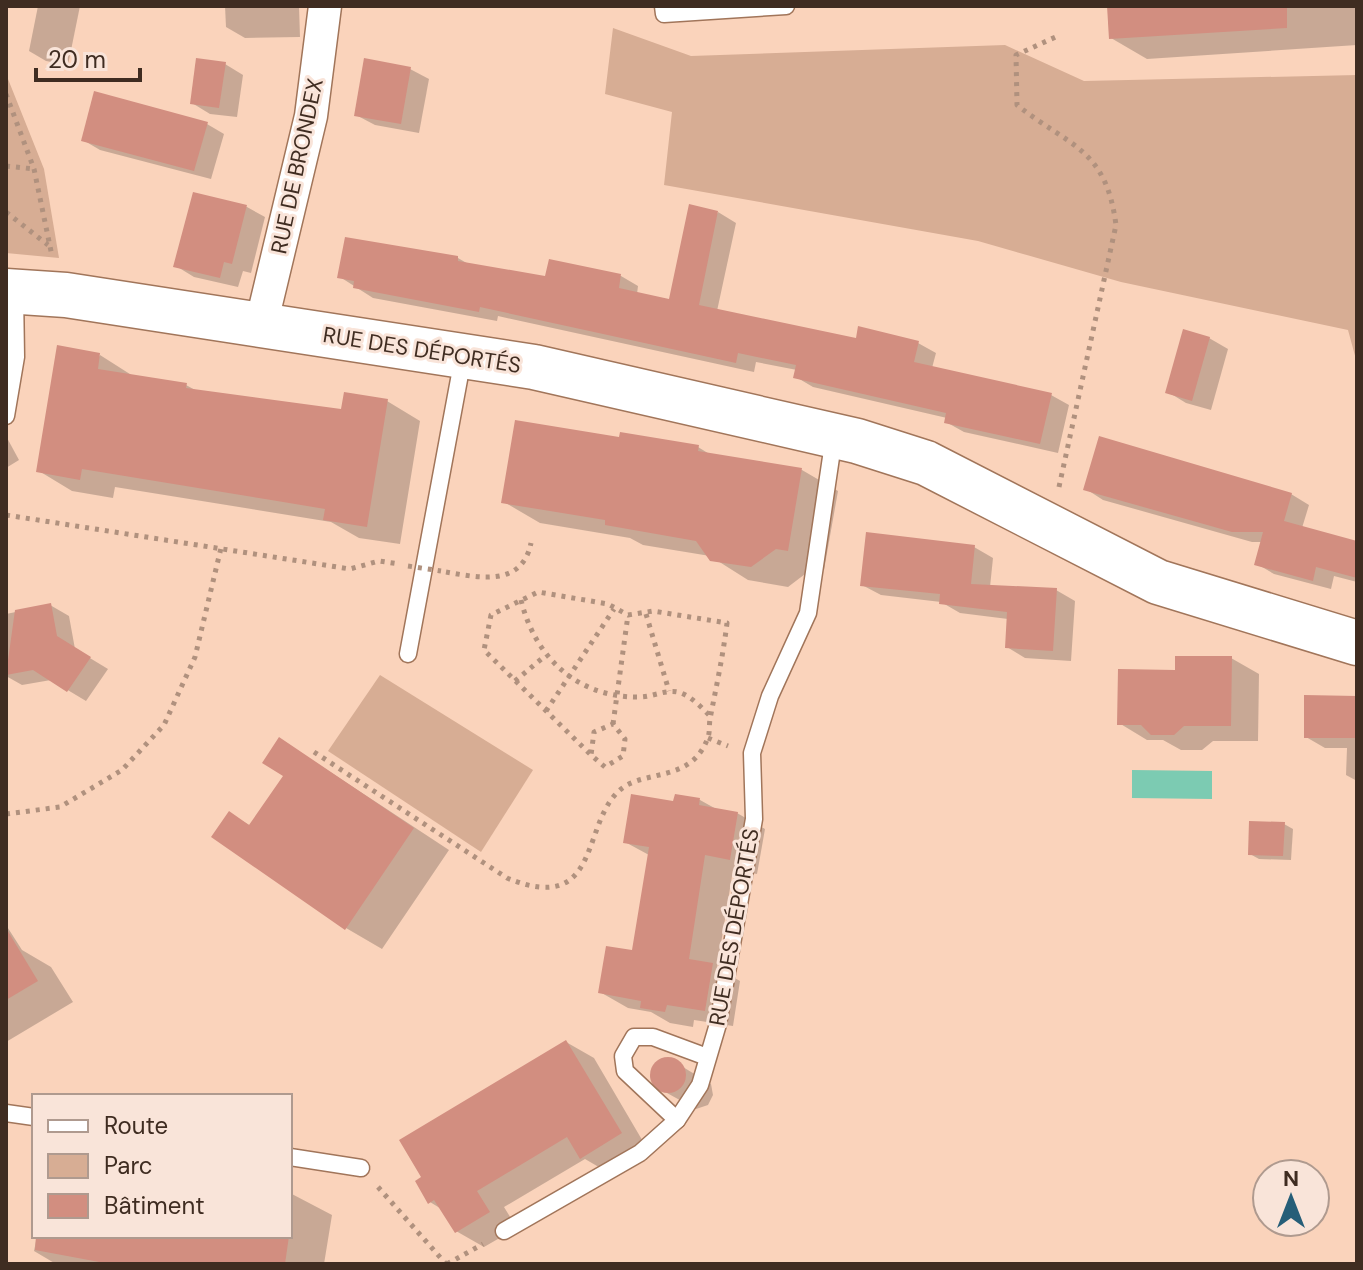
<svg xmlns="http://www.w3.org/2000/svg" width="1363" height="1270" font-family="'DM Sans',sans-serif">
<style>
.green{fill:#d7ad94}
.water{fill:#7ccbb2}
.shadow{fill:#0003}
.building{fill:#d28e80}
.lines{fill:none;stroke-linecap:round;stroke-linejoin:round}
.lane-casing{stroke:#a1755a;stroke-width:19}
.street-casing{stroke:#a1755a;stroke-width:35}
.secondary-casing{stroke:#a1755a;stroke-width:47}
.path{stroke:#b0917e;stroke-width:5;stroke-dasharray:4 6;stroke-linecap:butt}
.lane{stroke:#fff;stroke-width:16}
.street{stroke:#fff;stroke-width:32}
.secondary{stroke:#fff;stroke-width:44}
.path-bridge{stroke:#b0917e;stroke-width:5;stroke-dasharray:4 6;stroke-linecap:butt}
.labels{text-anchor:middle;dominant-baseline:central;stroke-width:6;stroke-linejoin:round;paint-order:stroke}
.street-label{font-size:22px;fill:#3f2c21;stroke:#f9e4d9}
</style>
<rect width="100%" height="100%" fill="#fad3bb"/>
<g class="green">
<path d="M613,28l78,28 314,-11 79,36 273,-6v288l-9,-33 -227,-48 -143,-41 -314,-56 8,-73 -67,-18z"/>
<path d="M6,74l38,95 15,89 -53,-5z"/>
<path d="M380,675l153,95 -52,82 -153,-101z"/>
</g>
<path class="water" d="M1132,770l80,1v28l-80,-1z"/>
<g class="shadow">
<path d="M38,6h42l-12,59 -22,-4 -17,-10z"/>
<path d="M299,6l1,31 -55,1 -19,-11 -1,-21z"/>
<path d="M1110,6h247v39l-210,14 -36,-21z"/>
<path d="M225,64l18,11 -6,42 -27,-3 -18,-11z"/>
<path d="M410,69l19,10 -10,54 -44,-8 -19,-10z"/>
<path d="M207,124l17,10 -13,45 -111,-29 -17,-10z"/>
<path d="M194,194l53,13 18,10 -14,56 -8,-2 -5,16 -44,-10 -18,-11z"/>
<path d="M718,212l18,11 -19,88 140,30 61,2 18,10 -4,15 119,27 18,10 -11,48 -94,-21 -18,-10 1,-4 -134,-31 -17,-10 1,-7 -41,-8 -2,10 -256,-56 -1,5 -124,-23 -33,-21 118,-19 12,7 76,13 75,-2 17,10 -1,8 34,7z"/>
<path d="M1209,338l19,11 -17,61 -25,-7 -18,-11z"/>
<path d="M100,355l33,21 53,9 11,6 146,20 44,-10 33,20 -20,123 -41,-6 -28,-16 -216,-35 -2,11 -41,-7 -33,-20z"/>
<path d="M6,436l13,24 -13,8z"/>
<path d="M621,440l77,7 13,8 91,15 36,21 -14,79 -11,-2 -25,19 -40,-7 -38,-24 -67,-11 -13,-7 -90,-15 -36,-21z"/>
<path d="M1086,489l205,5 18,11 -7,23 55,15v39l-23,-6 -3,13 -57,-15 -17,-10 6,-22h-11l-149,-42z"/>
<path d="M974,547l19,11 -3,29 66,3 19,11 -4,60 -46,-3 -18,-11 1,-28 -48,-6 -19,-11 -60,-7 -19,-10z"/>
<path d="M50,605l19,11 6,33 33,20 -22,32 -35,-21 -29,5 -16,-9v-62z"/>
<path d="M1231,658l28,16 -1,67h-45l-11,9h-21l-18,-10h-16l-28,-17 58,-51z"/>
<path d="M1357,698v83l-11,-6 1,-27h-22l-19,-11z"/>
<path d="M280,739l169,111 -67,99 -36,-21 -116,-114 21,12 34,-50z"/>
<path d="M700,800l18,10 19,3 28,16 -8,45 -24,-4 -16,98 23,13 -7,45 -39,-6 -1,7 -23,-4 -19,-11 -23,-4 -28,-16 34,-40 15,-97 -24,-13 50,-39z"/>
<path d="M1284,824l9,5 -2,31 -32,-1 -9,-5z"/>
<path d="M6,925l16,25 29,17 22,35 -67,40z"/>
<path d="M566,1042l28,16 54,92 -39,23 -24,-14 -81,48 13,21 -33,19 -28,-16 -13,-21 -13,-8z"/>
<path d="M668,1058l43,26 2,11 -5,10 -12,4 -29,-16 -17,-16 7,-14z"/>
<path d="M290,1193l42,22 -8,49h-268l-22,-13 3,-15h253z"/>
</g>
<g class="building">
<path d="M1107,6h180v22l-178,11z"/>
<path d="M196,58l30,4 -7,46 -29,-4z"/>
<path d="M364,58l47,9 -10,57 -47,-8z"/>
<path d="M94,91l114,31 -14,49 -113,-30z"/>
<path d="M193,192l54,13 -15,59 -8,-2 -4,16 -47,-11z"/>
<path d="M689,204l29,7 -19,94 157,33 2,-12 61,15 -5,21 138,31 -12,51 -96,-21 2,-10 -153,-35 3,-13 -58,-12 -2,10 -256,-56 -1,5 -126,-24 1,-7 -17,-3 8,-41 113,19v5l87,15 4,-17 72,15 -2,14 50,11z"/>
<path d="M1183,329l27,8 -18,64 -27,-8z"/>
<path d="M57,345l43,8 -2,16 89,14 -1,5 155,21 3,-17 44,7 -21,128 -44,-7 2,-11 -60,-10 -183,-30 -2,11 -44,-8z"/>
<path d="M515,420l104,17 1,-5 79,13 -1,6 104,17 -14,83 -12,-2 -25,18 -41,-6 -14,-20 -91,-16v-5l-104,-17z"/>
<path d="M1099,436l193,57 -8,28 73,20v37l-41,-11 -3,14 -59,-16 9,-33h-31l-149,-42z"/>
<path d="M866,532l109,13 -4,39 86,4 -4,63 -48,-3 2,-36 -68,-8 1,-10 -80,-8z"/>
<path d="M51,603l6,33 34,21 -24,35 -34,-22 -27,5 9,-65z"/>
<path d="M1175,656h57l-1,70h-47l-10,9h-23l-10,-10h-24l1,-56 57,1z"/>
<path d="M1304,695l53,1v42h-53z"/>
<path d="M279,737l135,91 -69,102 -134,-93 18,-26 20,14 34,-49 -21,-13z"/>
<path d="M631,794l42,7 2,-7 25,4 -1,7 39,7 -8,48 -25,-5 -16,104 24,4 -8,48 -38,-6 -2,7 -25,-4 1,-7 -43,-8 8,-47 26,4 17,-103 -26,-4z"/>
<path d="M1249,821l36,1 -2,34 -35,-1z"/>
<path d="M6,928l32,53 -32,19z"/>
<path d="M566,1040l56,93 -42,26 -13,-22 -90,54 13,21 -35,21 -21,-33 -6,4 -13,-23 6,-4 -22,-37z"/>
<circle cx="668" cy="1075" r="18"/>
<path d="M36,1236h253l-4,28h-175l-75,-14z"/>
</g>
<g class="lines">
<g class="lane-casing">
<g id="lane">
<path d="M663,6l1,8 122,-8"/>
<path d="M6,416l10,-59 -1,-65"/>
<path d="M408,654l55,-296"/>
<path d="M6,1113l28,4"/>
<path d="M677,1120l-52,-49 -2,-15 11,-19h19l54,20"/>
<path d="M290,1157l71,11"/>
<path d="M504,1231l136,-78 37,-33 23,-35 18,-61 36,-205 -2,-66 18,-57 38,-83 26,-176"/>
</g>
</g>
<g class="street-casing">
<path id="street" d="M261,325l50,-209 14,-110"/>
</g>
<g class="secondary-casing">
<path id="secondary" d="M6,291l60,4 468,72 323,74 69,22 232,119 199,61"/>
</g>
<g class="path">
<path d="M6,94l28,75 18,87"/>
<path d="M6,166l28,3"/>
<path d="M6,212l42,33"/>
<path d="M1059,487l57,-262c-10,-77 -46,-78 -99,-120l-1,-50 44,-20"/>
<path d="M6,515l344,54 29,-8 20,3"/>
<path d="M446,572c34,6 76,15 85,-29"/>
<path d="M521,600c14,58 57,98 118,97 15,0 28,-9 42,-4 11,4 21,15 29,23"/>
<path d="M646,614l23,77"/>
<path d="M515,681l30,-25"/>
<path d="M546,711l68,-102"/>
<path d="M613,724l15,-109"/>
<path d="M708,738l20,8"/>
<path d="M314,752l193,126c100,41 71,-65 120,-93 26,-14 67,-6 81,-48 2,-5 1,-12 2,-18 6,-31 13,-63 17,-96l-74,-12 -25,4 -20,-11 -70,-12 -47,23 -7,35 107,105 14,12 18,-11 2,-17 -12,-15 -19,8 -3,23"/>
<path d="M6,814l54,-7 62,-37 42,-45 31,-68 26,-109"/>
<path d="M378,1187l68,77"/>
<path d="M447,1264l36,-20"/>
</g>
<use href="#lane" class="lane"/>
<use href="#street" class="street"/>
<use href="#secondary" class="secondary"/>
<path class="path-bridge" d="M408,566l33,5"/>
</g>
<g class="labels">
<g class="street-label">
<text transform="translate(297 166) rotate(-78)">RUE DE BRONDEX</text>
<text transform="translate(422 350) rotate(9)">RUE DES DÉPORTÉS</text>
<text transform="translate(734 927) rotate(-80)">RUE DES DÉPORTÉS</text>
</g>
</g>
<rect width="1363" height="1270" fill="none" stroke="#3f2c21" stroke-width="16"/>
<rect x="32" y="1094" width="260" height="144" fill="#f9e4d9" stroke="#af9a8f" stroke-width="2"/>
<rect x="48" y="1120" width="40" height="12" fill="#ffffff" stroke="#af9a8f" stroke-width="2"/>
<text x="104" y="1134" font-size="24" fill="#3f2c21">Route</text>
<rect x="48" y="1154" width="40" height="24" fill="#d7ad94" stroke="#af9a8f" stroke-width="2"/>
<text x="104" y="1174" font-size="24" fill="#3f2c21">Parc</text>
<rect x="48" y="1194" width="40" height="24" fill="#d28e80" stroke="#af9a8f" stroke-width="2"/>
<text x="104" y="1214" font-size="24" fill="#3f2c21">Bâtiment</text>
<g transform="translate(1291 1198)"><circle r="38" fill="#f9e4d9" stroke="#af9a8f" stroke-width="2"/>
<path d="M0-6L14 30L0 20L-14 30Z" fill="#265e78"/>
<text y="-12" font-size="22" font-weight="bold" text-anchor="middle" fill="#3f2c21">N</text>
</g>
<path d="M36 68v12h104v-12" fill="none" stroke="#3f2c21" stroke-width="4"/>
<text x="48" y="68" font-size="24" fill="#3f2c21" stroke="#f9e4d9" stroke-width="6" paint-order="stroke">20 m</text>
</svg>
